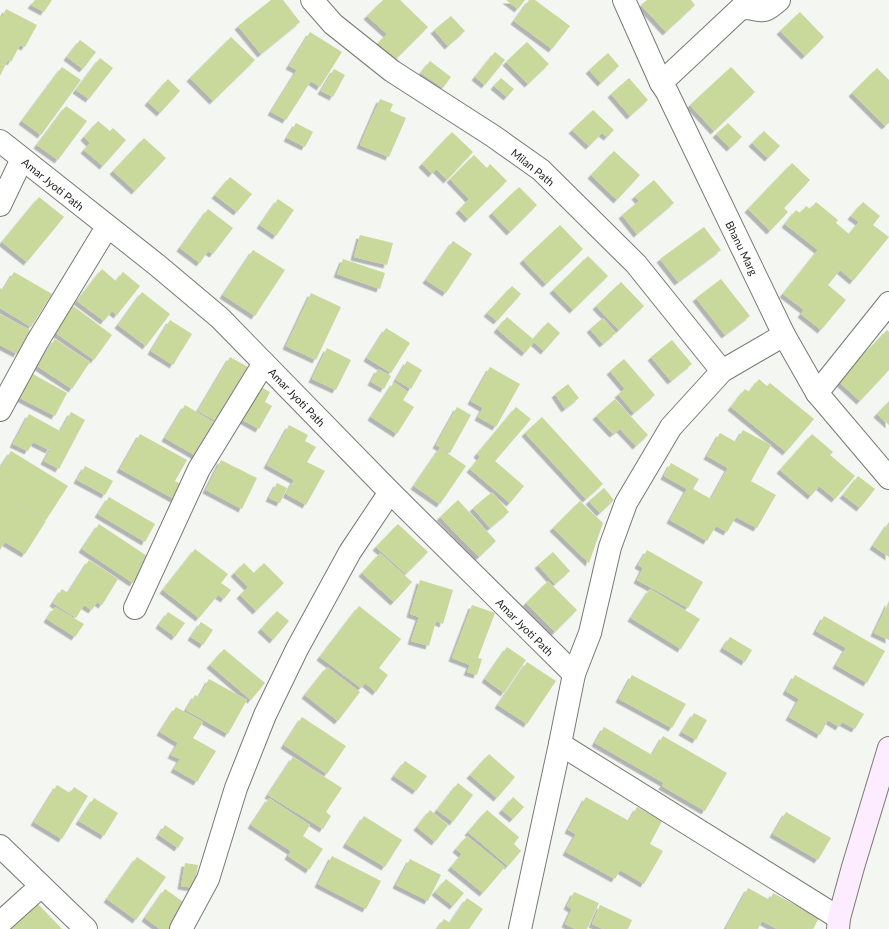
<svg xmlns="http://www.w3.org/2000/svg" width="889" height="929" font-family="Lato,sans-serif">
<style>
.building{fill:#c9d89b;filter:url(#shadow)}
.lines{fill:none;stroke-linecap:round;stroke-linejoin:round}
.street-casing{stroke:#797a76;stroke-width:24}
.secondary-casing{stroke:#797a76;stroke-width:24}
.street{stroke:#fff;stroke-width:22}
.secondary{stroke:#fdebff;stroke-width:22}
.labels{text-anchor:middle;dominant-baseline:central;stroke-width:3;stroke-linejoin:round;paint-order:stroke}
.street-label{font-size:11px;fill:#242422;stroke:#fff}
</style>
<defs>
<filter id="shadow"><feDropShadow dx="-3.5" dy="3.5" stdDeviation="0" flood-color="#0004"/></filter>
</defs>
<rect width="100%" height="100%" fill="#f4f6f1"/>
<g class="building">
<path d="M35,0h17l-8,12 -13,-7z"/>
<path d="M271,0h12l17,22 -39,32 -23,-28z"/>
<path d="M383,0h17l28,27 -33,33 -17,-17 9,-9 -20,-18z"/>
<path d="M506,0h19l-7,9z"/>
<path d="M529,0h6l35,26 -18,23 -38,-28z"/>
<path d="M647,0h44l4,5 -29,27 -25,-27z"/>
<path d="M6,9l31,16 -12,22 -5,-2 -9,17 -3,-2 -8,16v-61l2,2z"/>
<path d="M800,12l24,25 -19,19 -25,-25z"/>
<path d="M451,16l14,15 -17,15 -14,-16z"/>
<path d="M310,32l32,20 -22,35 -9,-6 -25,39 -15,-8 26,-42 -8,-4z"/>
<path d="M231,37l24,23 -42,41 -23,-23z"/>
<path d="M80,40l16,12 -13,17 -16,-12z"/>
<path d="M527,42l22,22 -21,20 -22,-22z"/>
<path d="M495,52l10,8 -20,25 -10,-8z"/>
<path d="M608,53l11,13 -18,17 -12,-13z"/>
<path d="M100,58l13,10 -24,31 -13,-9z"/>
<path d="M430,61l21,16 -8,11 -22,-15z"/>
<path d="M62,67l19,13 -40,55 -19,-14z"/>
<path d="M731,67l24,25 -41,39 -24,-26z"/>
<path d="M877,68l12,12v43l-4,3 -33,-33z"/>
<path d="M334,69l11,6 -12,22 -12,-6z"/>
<path d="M501,78l13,11 -7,8 -13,-11z"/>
<path d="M629,78l19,22 -18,16 -19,-22z"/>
<path d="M168,79l12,12 -20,22 -12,-11z"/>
<path d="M380,99l13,5 -3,7 16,7 -17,39 -29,-12z"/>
<path d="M66,106l21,15 -29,39 -21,-15z"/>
<path d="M593,110l21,20 -7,7 -5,-4 -13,13 -17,-16z"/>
<path d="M98,121l12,10 3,-3 13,12 -23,26 -19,-16 6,-7 -6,-6z"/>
<path d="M296,123l17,9 -8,15 -18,-9z"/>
<path d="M728,123l14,14 -12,11 -14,-14z"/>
<path d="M764,131l16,15 -12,12 -16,-15z"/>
<path d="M452,132l21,20 -26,28 -11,-11 -4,5 -10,-10z"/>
<path d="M144,138l22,20 -31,33 -22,-20z"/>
<path d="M614,151l26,24 -23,25 -26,-25z"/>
<path d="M474,155l13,13 3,-4 17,17 -39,38 -9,-9 10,-11 -19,-20z"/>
<path d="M792,163l18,17 -26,28 4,4 -18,19 -22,-22z"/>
<path d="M230,177l22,17 -15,18 -22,-17z"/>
<path d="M654,180l20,23 -37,31 -15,-19 17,-14 -4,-5z"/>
<path d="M519,187l18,18 -27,27 -18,-19z"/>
<path d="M39,197l25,20 -37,45 -25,-20z"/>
<path d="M278,199l16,11 -18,26 -16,-11z"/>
<path d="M816,202l22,18 -2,3 13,11 10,-12 -8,-6 12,-14 17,14 -7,9 16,12 -36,44 -13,-11 -12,15 18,15 -25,30 -20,-16 3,-4 -21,-16 35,-44 -33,-26 11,-14 4,3 6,-7 4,3z"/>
<path d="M208,209l25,19 -20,26 -5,-3 -8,12 -20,-15z"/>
<path d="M560,225l23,24 -37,35 -23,-24z"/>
<path d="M704,227l17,23 -43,32 -18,-23z"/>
<path d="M360,235l33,8 -6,22 -33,-8z"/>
<path d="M453,241l19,13 -26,39 -20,-13z"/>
<path d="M253,250l32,20 -30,46 -32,-21z"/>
<path d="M588,256l20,20 -35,34 -20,-20z"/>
<path d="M343,259l42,14 -5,16 -43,-15z"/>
<path d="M102,269l14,12 7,-9 17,14 -23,29 -5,-4 -8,10 -27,-20z"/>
<path d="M14,272l38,22 -21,33 -31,-19v-20l3,2z"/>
<path d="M721,279l29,37 -25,19 -29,-37z"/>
<path d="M621,282l23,24 -25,24 -23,-24z"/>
<path d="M512,286l9,8 -24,27 -10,-8z"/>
<path d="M142,292l28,22 -24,32 -28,-21z"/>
<path d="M311,293l30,14 -25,53 -30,-14z"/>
<path d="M72,305l40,30 -18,25 -41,-29z"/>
<path d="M0,314l30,16 -13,24 -17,-9z"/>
<path d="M507,317l26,22 15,-17 12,11 -16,18 -10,-9 -9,11 -28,-24z"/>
<path d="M603,318l13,15 -13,11 -13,-15z"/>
<path d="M170,320l22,14 -19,31 -22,-14z"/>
<path d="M386,328l24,15 -19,30 -24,-15z"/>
<path d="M887,330l2,2v38l-29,31 -22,-20z"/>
<path d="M55,339l35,23 -18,27 -35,-23z"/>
<path d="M672,340l20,24 -21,17 -20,-24z"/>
<path d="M327,348l24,12 -15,30 -24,-11z"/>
<path d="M230,357l18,10 -32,54 -18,-10z"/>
<path d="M624,359l31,36 -21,18 -16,-19 7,-5 -15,-18z"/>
<path d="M407,361l15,9 -11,19 -15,-9z"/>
<path d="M490,367l30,17 -24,43 -18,-10 5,-9 -12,-7z"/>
<path d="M378,369l13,7 -7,13 -13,-7z"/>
<path d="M31,373l36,20 -12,23 -37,-19z"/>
<path d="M759,379l8,7 3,-3 44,36 -28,33 -55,-45 14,-18 4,3z"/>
<path d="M394,382l14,10 -5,8 11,7 -17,27 -26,-17z"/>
<path d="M568,384l11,14 -14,11 -10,-15z"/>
<path d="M259,386l11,6 -5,10 7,4 -13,23 -18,-10z"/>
<path d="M615,399l33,36 -12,11 -16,-17 -7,5 -17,-18z"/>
<path d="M889,401v24l-12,-11z"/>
<path d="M185,405l30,18 -19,33 -31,-18z"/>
<path d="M457,407l14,8 -21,38 -14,-8z"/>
<path d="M516,407l15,12 -36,42 29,25 -14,17 -40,-34 10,-12 -3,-3z"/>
<path d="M71,412l14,8 -26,49 -15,-8z"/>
<path d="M29,414l31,17 -11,19 -16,-8 -5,9 -15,-7z"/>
<path d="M542,417l61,67 -17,15 -61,-66z"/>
<path d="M289,425l19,10 -3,6 11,6 -9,15 18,9 -19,34 -20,-11 8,-14 -27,-15z"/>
<path d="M743,430l28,15 -20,36 25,14 -19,33 -21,-11 -9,15 -11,-6 -9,15 -37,-21 17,-31 -23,-13 7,-13 28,16 -6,10 18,10 17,-31 -21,-12 13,-23 16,9z"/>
<path d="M140,434l47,26 -12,21 7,4 -8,14 -54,-30z"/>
<path d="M812,434l21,18 -3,3 25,21 -20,23 -16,-13 -8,10 -31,-26z"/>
<path d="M440,448l26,18 -26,38 -26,-18z"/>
<path d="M11,451l57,35 -22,34 -46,-28v-24z"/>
<path d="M221,460l36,18 -15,31 -36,-19z"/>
<path d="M85,466l28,15 -8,14 -28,-15z"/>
<path d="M858,476l17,13 -15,19 -17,-13z"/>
<path d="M277,483l10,5 -7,15 -11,-5z"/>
<path d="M604,488l10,12 -14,13 -11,-12z"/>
<path d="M0,492l46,29 -21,33 -20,-12 -5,8z"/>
<path d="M492,492l17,20 -19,16 -17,-20z"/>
<path d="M109,497l46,27 -10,18 -47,-28z"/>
<path d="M458,500l38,41 -17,16 -39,-40z"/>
<path d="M580,501l23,22 -14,40 -36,-35z"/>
<path d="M889,522v35l-16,-11z"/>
<path d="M99,524l51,34 -17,25 -51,-34z"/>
<path d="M398,524l30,28 -22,22 -30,-27z"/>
<path d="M195,549l33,25 -7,9 10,7 -7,9 -6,-4 -19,23 -36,-28z"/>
<path d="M647,550l56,32 -15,26 -51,-28 6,-12 -5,-3z"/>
<path d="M553,552l17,19 -15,13 -17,-19z"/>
<path d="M380,553l32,29 -18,20 -32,-29z"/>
<path d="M89,560l29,19 -16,26 -5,-3 -5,8 -8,-5 -8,13 -23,-15 9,-14 6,4z"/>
<path d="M244,563l10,10 10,-10 20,20 -28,28 -16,-16 8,-8 -14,-14z"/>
<path d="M420,580l33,10 -10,34 -7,-3 -7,25 -18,-5 8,-24 -9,-3z"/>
<path d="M548,581l29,29 -22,22 -29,-29z"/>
<path d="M650,589l50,30 -19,30 -50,-31z"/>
<path d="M889,601v39l-15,-7z"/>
<path d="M472,605l23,8 -17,45 4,1 -5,16 -10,-3 3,-7 -18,-7z"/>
<path d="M359,606l42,33 -22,29 9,7 -12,17 -11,-9 -4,5 -41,-31z"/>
<path d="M55,607l29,17 -9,13 -28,-18z"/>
<path d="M277,611l12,10 -16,19 -12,-11z"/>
<path d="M168,612l17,11 -10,14 -16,-12z"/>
<path d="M824,616l61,35 -18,32 -31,-18 10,-17 -30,-17z"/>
<path d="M201,622l12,8 -10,15 -12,-8z"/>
<path d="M730,637l22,13 -7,12 -22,-14z"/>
<path d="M507,647l19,13 -22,33 -19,-14z"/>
<path d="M224,649l41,34 -14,17 -41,-35z"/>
<path d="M527,662l29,19 -29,43 -29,-19z"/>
<path d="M327,667l33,25 -22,29 -33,-26z"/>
<path d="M632,675l54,29 -14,24 -53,-29z"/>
<path d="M795,675l69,39 -9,15 -13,-7 -3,5 -11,-7 -8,15 -31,-18 10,-18 -13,-8z"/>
<path d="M209,679l38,21 -19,34 -42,-24 9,-15 4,2z"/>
<path d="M176,707l27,15 -10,16 23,13 -19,31 -23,-13 6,-10 -9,-4 7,-12 -18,-11z"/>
<path d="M694,713l13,7 -11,20 -14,-8z"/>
<path d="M302,717l44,29 -19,28 -43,-29z"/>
<path d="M604,727l48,28 11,-19 64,37 -22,38 -43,-25 2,-3 -69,-40z"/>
<path d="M489,754l26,23 -18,21 -27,-23z"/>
<path d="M293,757l49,31 -16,24 5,4 -8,13 -55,-34z"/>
<path d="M405,761l22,15 -11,15 -22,-15z"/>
<path d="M458,783l15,12 -20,27 -16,-12z"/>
<path d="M57,785l13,8 4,-6 14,9 -26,43 -28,-17z"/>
<path d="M513,797l11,10 -11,12 -11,-9z"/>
<path d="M586,797l43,24 8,-14 25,14 -12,23 13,7 -19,33 -24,-14 -5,9 -49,-27 10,-18 -8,-4z"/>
<path d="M94,798l24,15 -14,23 -25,-15z"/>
<path d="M269,798l41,27 -7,11 20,13 -14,21 -21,-14 3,-5 -40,-26z"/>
<path d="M430,810l18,15 -13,17 -18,-15z"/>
<path d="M487,810l32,27 -5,7 7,7 -13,15 -40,-34z"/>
<path d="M786,812l45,26 -13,22 -45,-26z"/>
<path d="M364,816l38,24 -17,27 -39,-23z"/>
<path d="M165,825l19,13 -6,10 -19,-13z"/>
<path d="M467,836l38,31 -22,26 -32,-26 11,-13 -6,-5z"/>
<path d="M332,856l49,25 -15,28 -48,-25z"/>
<path d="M137,857l29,20 -30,43 -29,-21z"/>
<path d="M410,859l31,16 -13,26 -32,-16z"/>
<path d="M185,863l13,2 -4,23 -13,-2z"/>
<path d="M446,879l18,14 -11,13 -18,-14z"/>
<path d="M748,888l22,12 3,-7 46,25 -6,11h-36l-15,-8 -4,8h-30l-2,-1z"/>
<path d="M165,889l24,17 -17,23h-12l-15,-11z"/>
<path d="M574,892l25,11 -12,26h-12l-10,-5 7,-15 -5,-3z"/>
<path d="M467,898l16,11 -14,20h-32l7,-10 6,4z"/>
<path d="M37,903l25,26h-52z"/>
<path d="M600,905l32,15 -4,9h-25l-11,-5z"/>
</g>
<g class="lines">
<g class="street-casing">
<g id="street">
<path d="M312,0l21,24 59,47 101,65 48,34 95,94 86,107"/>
<path d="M624,0l37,83 6,9 117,243 33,58 72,85"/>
<path d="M661,83l80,-75c21,-1 18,10 38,-8"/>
<path d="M0,141l157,124 63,53 170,174 184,182"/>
<path d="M0,205l22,-46"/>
<path d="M817,393l72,-90"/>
<path d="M0,410l37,-68 70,-115"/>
<path d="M135,608l64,-139 65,-106"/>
<path d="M560,744l279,174"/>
<path d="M0,846l86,83"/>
<path d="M0,923l41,-37"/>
<path d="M181,929l27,-50 28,-91 29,-73 32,-66 53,-97 40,-60"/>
<path d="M520,929l40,-185 14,-70 16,-41 20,-86 16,-44 45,-76 51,-56 62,-36"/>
</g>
</g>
<g class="secondary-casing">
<path id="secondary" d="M838,929l1,-11 14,-51 36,-119"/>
</g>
<use href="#street" class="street"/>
<use href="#secondary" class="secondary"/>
</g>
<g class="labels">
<g class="street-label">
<text transform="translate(533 167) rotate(39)">Milan Path</text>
<text transform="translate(53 184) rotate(39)">Amar Jyoti Path</text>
<text transform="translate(742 248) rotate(64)">Bhanu Marg</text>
<text transform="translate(297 397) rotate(46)">Amar Jyoti Path</text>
<text transform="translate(525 627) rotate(45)">Amar Jyoti Path</text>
</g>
</g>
</svg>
